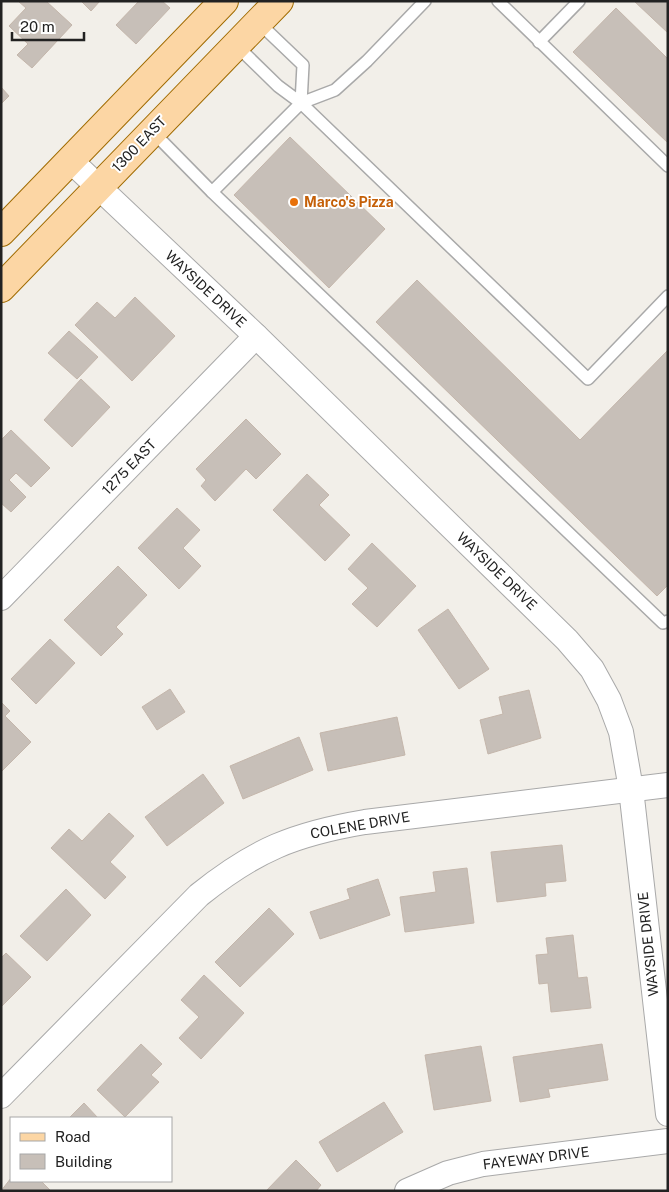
<svg xmlns="http://www.w3.org/2000/svg" width="669" height="1192" font-family="'Public Sans',sans-serif">
<style>
.building{fill:#c7bfb8;stroke:#c4b6ab}
.lines{fill:none;stroke-linecap:round;stroke-linejoin:round}
.lane-casing{stroke:#a9a9a9;stroke-width:14}
.street-casing{stroke:#a9a9a9;stroke-width:26}
.primary-casing{stroke:#a06b00;stroke-width:30}
.lane{stroke:#fff;stroke-width:11}
.street{stroke:#fff;stroke-width:24}
.primary{stroke:#fcd6a4;stroke-width:28}
.food-dot{fill:#e8710a;stroke:#fff;stroke-width:2}
.labels{text-anchor:middle;dominant-baseline:central;stroke-width:4;stroke-linejoin:round;paint-order:stroke}
.street-label{font-size:14px;fill:#222;stroke:#fff}
.food-label{font-size:14px;font-weight:bold;fill:#c56008;stroke:#fff;text-anchor:start}
</style>
<rect width="100%" height="100%" fill="#f2efe9"/>
<g class="building">
<path d="M18,1h28l26,24 -40,43 -15,-13 11,-11 -19,-18 17,-18z"/>
<path d="M81,1h19l-9,10z"/>
<path d="M139,1h23l8,7 -34,36 -20,-19z"/>
<path d="M634,1h34v32z"/>
<path d="M616,8l52,51v84l-95,-91z"/>
<path d="M1,87l8,9 -8,8z"/>
<path d="M290,137l95,92 -56,59 -95,-93z"/>
<path d="M417,280l163,160 88,-90v235l-11,11 -281,-274z"/>
<path d="M135,297l40,39 -43,45 -57,-56 22,-23 18,16z"/>
<path d="M69,331l29,26 -21,22 -29,-26z"/>
<path d="M81,379l29,28 -38,40 -28,-27z"/>
<path d="M246,419l35,35 -25,25 -10,-10 -31,32 -14,-15 5,-6 -10,-11z"/>
<path d="M11,430l39,38 -19,19 -15,-14 -7,7 17,17 -15,15 -10,-9v-63z"/>
<path d="M307,474l22,21 -10,10 31,30 -25,26 -52,-51z"/>
<path d="M177,508l23,22 -17,18 18,18 -22,23 -41,-41z"/>
<path d="M372,543l44,43 -39,41 -25,-23 16,-16 -20,-19z"/>
<path d="M118,566l29,29 -31,32 7,7 -22,22 -37,-36z"/>
<path d="M448,609l41,60 -30,20 -41,-59z"/>
<path d="M50,639l25,24 -39,41 -25,-25z"/>
<path d="M170,689l15,23 -28,18 -15,-23z"/>
<path d="M529,690l12,48 -53,16 -8,-34 23,-6 -4,-17z"/>
<path d="M1,702l9,9 -5,5 26,26 -30,30z"/>
<path d="M397,717l8,38 -77,16 -8,-38z"/>
<path d="M299,737l14,33 -70,29 -13,-33z"/>
<path d="M203,774l21,29 -57,43 -22,-29z"/>
<path d="M109,813l25,23 -24,26 16,15 -21,22 -54,-51 18,-19 13,12z"/>
<path d="M562,845l4,36 -21,2 1,13 -49,6 -6,-50z"/>
<path d="M467,868l7,55 -69,9 -5,-35 36,-5 -3,-20z"/>
<path d="M378,879l12,36 -70,24 -10,-27 40,-13 -3,-10z"/>
<path d="M66,889l25,26 -44,46 -27,-25z"/>
<path d="M269,908l25,26 -54,53 -25,-25z"/>
<path d="M573,935l5,43 9,-1 4,31 -40,4 -3,-29 -9,1 -3,-29 12,-1 -2,-16z"/>
<path d="M6,953l25,24 -30,30v-49z"/>
<path d="M204,975l40,38 -43,46 -22,-21 20,-21 -18,-17z"/>
<path d="M141,1044l21,20 -11,11 8,7 -34,35 -28,-27z"/>
<path d="M602,1044l6,36 -60,9 2,8 -30,5 -7,-45z"/>
<path d="M481,1046l10,55 -57,9 -9,-55z"/>
<path d="M384,1102l19,30 -66,40 -18,-30z"/>
<path d="M84,1103l14,15h-29z"/>
<path d="M296,1160l25,25 -5,6h-50z"/>
<path d="M11,1178v3h30l10,10h-50z"/>
</g>
<g class="lines">
<g class="lane-casing">
<g id="lane">
<path d="M498,1l170,165"/>
<path d="M539,42l40,-41"/>
<path d="M236,45l42,41 23,17 2,-38 -45,-43"/>
<path d="M301,103l287,276 80,-83"/>
<path d="M152,131l60,61 89,-89 34,-13 32,-29 58,-60"/>
<path d="M212,192l451,431 5,-2"/>
</g>
</g>
<g class="street-casing">
<g id="street">
<path d="M71,161l185,175 311,304 25,29 17,31 12,32 10,57 37,325"/>
<path d="M1,598l255,-262"/>
<path d="M1,1096l198,-201c56,-45 95,-61 166,-73l303,-37"/>
<path d="M407,1191l41,-18 35,-9 185,-23"/>
</g>
</g>
<g class="primary-casing">
<g id="primary">
<path d="M1,232l223,-231"/>
<path d="M1,288l278,-287"/>
</g>
</g>
<use href="#lane" class="lane"/>
<use href="#street" class="street"/>
<use href="#primary" class="primary"/>
</g>
<circle class="food-dot" cx="294" cy="202" r="5"/>
<g class="labels">
<g class="street-label">
<text transform="translate(139 144) rotate(-46)">1300 EAST</text>
<text transform="translate(206 289) rotate(43)">WAYSIDE DRIVE</text>
<text transform="translate(129 467) rotate(-46)">1275 EAST</text>
<text transform="translate(497 571) rotate(44)">WAYSIDE DRIVE</text>
<text transform="translate(360 825) rotate(-10)">COLENE DRIVE</text>
<text transform="translate(648 944) rotate(-96)">WAYSIDE DRIVE</text>
<text transform="translate(536 1158) rotate(-7)">FAYEWAY DRIVE</text>
</g>
<g class="food-label">
<text x="304" y="202">Marco's Pizza</text>
</g>
</g>
<rect width="669" height="1192" fill="none" stroke="#222222" stroke-width="5"/>
<rect x="10" y="1117" width="162" height="65" fill="#ffffff" stroke="#a7a7a7"/>
<rect x="20" y="1133" width="25" height="8" fill="#fcd6a4" stroke="#a7a7a7"/>
<text x="55" y="1142" font-size="15" fill="#222222">Road</text>
<rect x="20" y="1154" width="25" height="15" fill="#c7bfb8" stroke="#a7a7a7"/>
<text x="55" y="1167" font-size="15" fill="#222222">Building</text>
<path d="M12 32v8h72v-8" fill="none" stroke="#222222" stroke-width="2.5"/>
<text x="20" y="32" font-size="15" fill="#222222" stroke="#ffffff" stroke-width="4" paint-order="stroke">20 m</text>
</svg>
